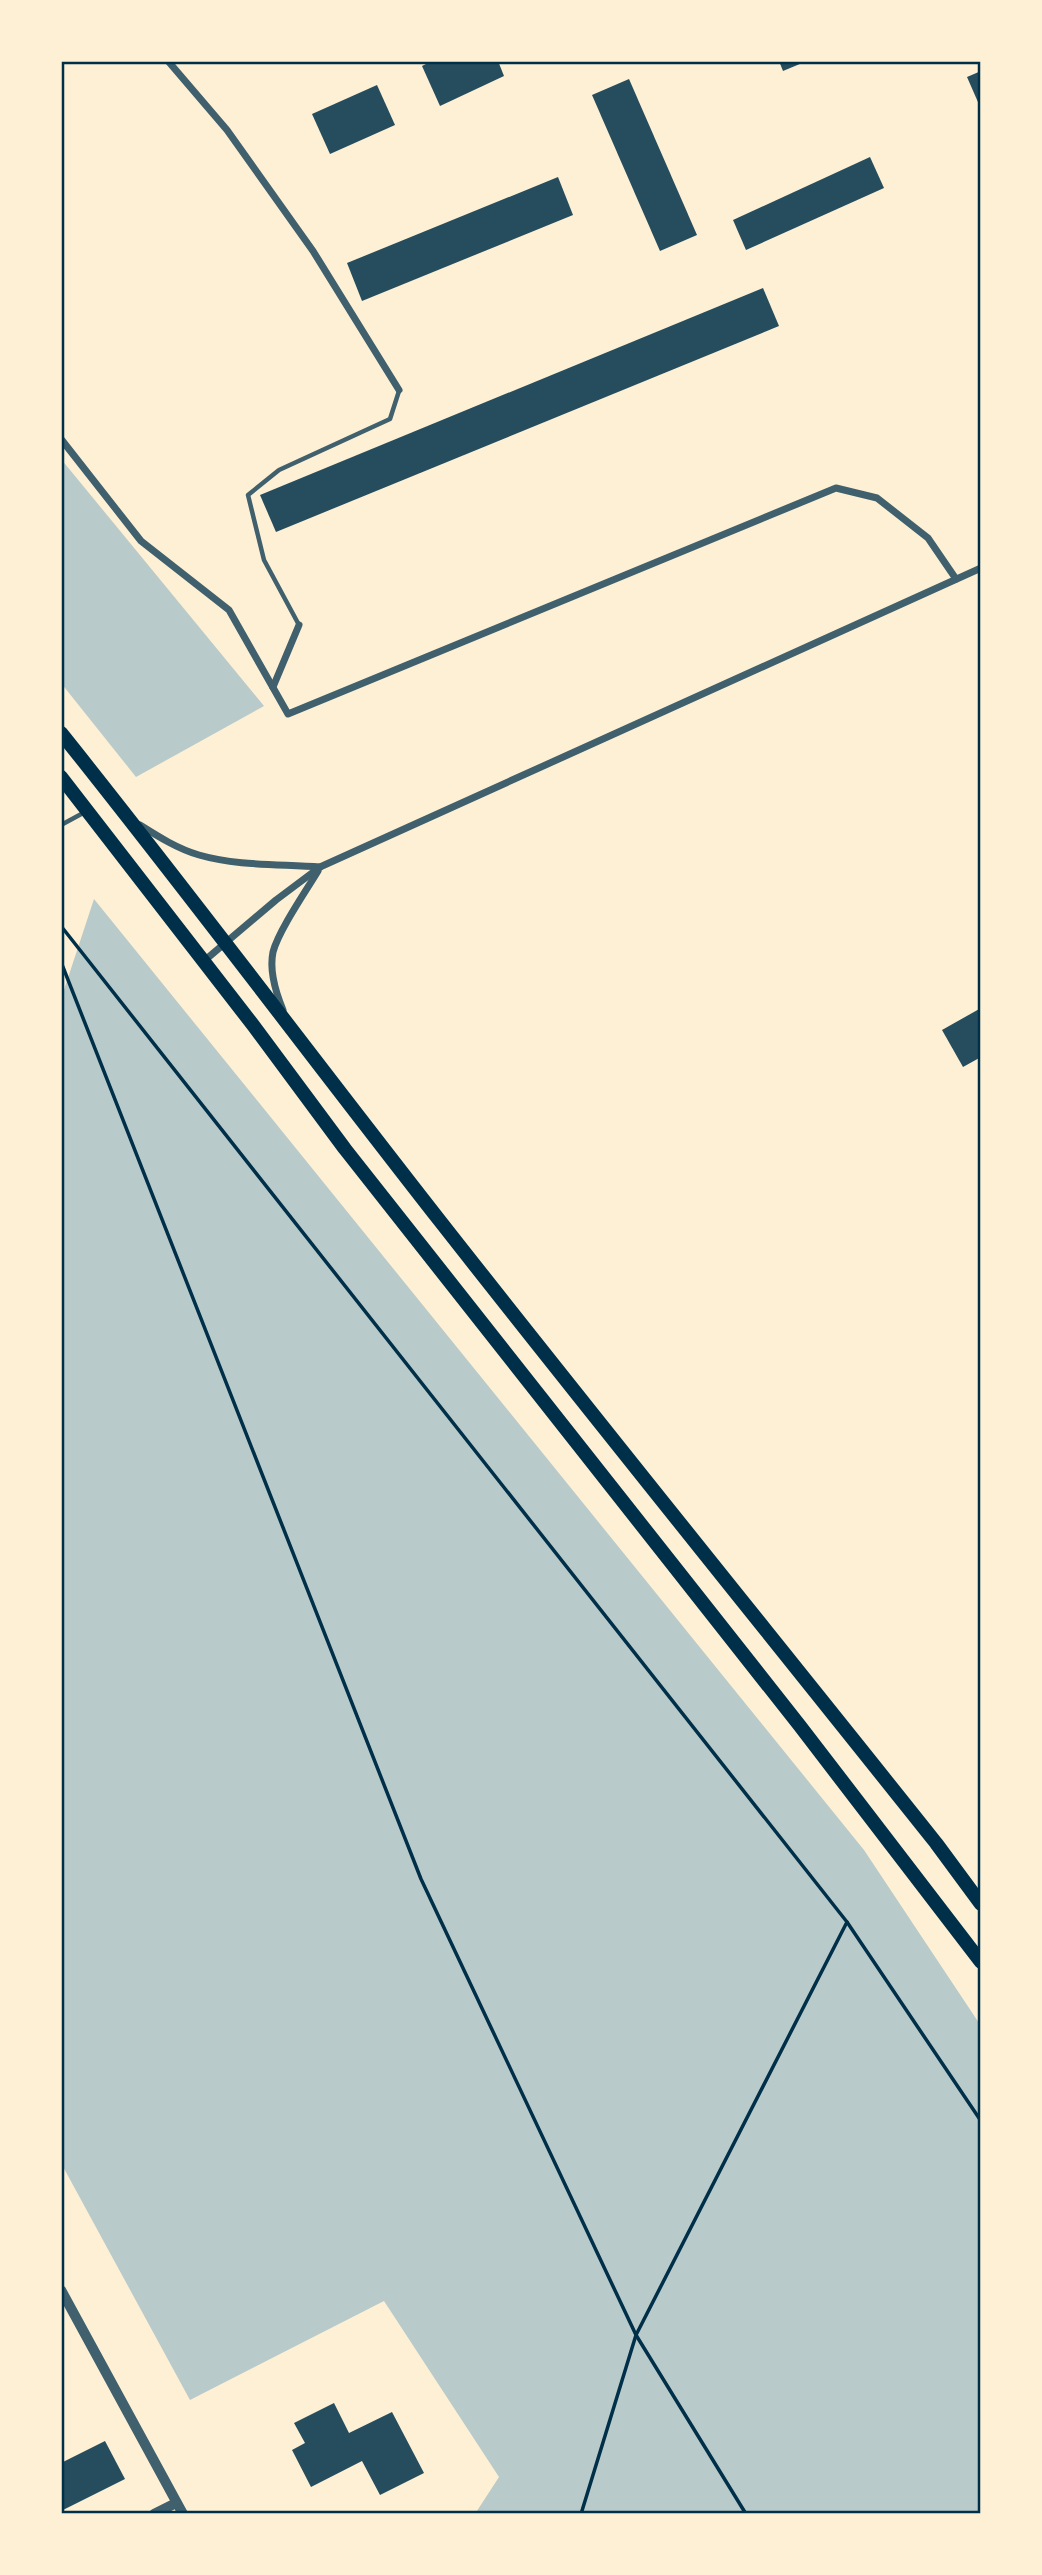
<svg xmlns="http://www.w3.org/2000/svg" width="1042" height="2575" font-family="'PT Sans',sans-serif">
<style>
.green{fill:#b9caca}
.building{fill:#264d5e}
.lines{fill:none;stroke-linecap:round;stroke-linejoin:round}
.path{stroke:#003049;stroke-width:3.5}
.service{stroke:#3f606c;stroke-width:4.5}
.minor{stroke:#3f606c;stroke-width:7}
.tertiary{stroke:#3f606c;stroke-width:10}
.primary{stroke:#003049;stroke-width:14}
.neatline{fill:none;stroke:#003049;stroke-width:2.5}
</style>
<rect width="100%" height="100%" fill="#fdf0d5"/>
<g class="green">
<path d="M61,459l203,247 -128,71 -75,-94z"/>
<path d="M94,899l770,951 117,176v488h-506l24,-37 -115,-176 -194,99 -129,-237v-1164z"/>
</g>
<g class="building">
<path d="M432,61h66l6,15 -64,30 -18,-40z"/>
<path d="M779,61h28l-24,10z"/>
<path d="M981,71v38l-14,-32z"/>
<path d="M629,79l68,156 -37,16 -68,-156z"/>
<path d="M377,85l18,40 -65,29 -18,-40z"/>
<path d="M870,157l14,31 -138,62 -13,-30z"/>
<path d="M558,177l15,38 -211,86 -15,-38z"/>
<path d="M763,288l16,38 -503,206 -16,-37z"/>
<path d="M981,1008v49l-18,10 -21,-37z"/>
<path d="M334,2403l15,30 43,-21 32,61 -44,22 -18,-34 -51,26 -19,-37 13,-7 -11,-20z"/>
<path d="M105,2441l20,38 -64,32v-48z"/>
</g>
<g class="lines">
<g class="path">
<path d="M61,926l786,996 134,199"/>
<path d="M61,962l360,917 215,456 110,179"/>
<path d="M581,2514l55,-179 211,-413"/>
</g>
<g class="service">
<path d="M299,625l-35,-65 -16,-65 31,-25 111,-51 9,-28"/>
<path d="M61,825l24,-13"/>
</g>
<g class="minor">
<path d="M168,61l59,69 86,121 86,139"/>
<path d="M61,439l80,102 88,69 59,104 548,-226 41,10 51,40 28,41"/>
<path d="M273,687l26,-62"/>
<path d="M140,825c19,12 38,24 59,30 38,11 82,9 121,12"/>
<path d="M204,961l72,-61 44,-33 661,-299"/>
<path d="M283,1010c-7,-17 -14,-39 -10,-58 6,-22 33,-61 45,-81"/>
</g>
<g class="tertiary">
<path d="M61,2290l122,224"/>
<path d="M154,2514l22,-11"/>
</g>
<g class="primary">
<path d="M61,733c129,161 252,326 379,488 164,209 331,415 496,622l45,61"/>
<path d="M61,777l192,248 92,124 455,577 181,236"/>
</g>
</g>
<rect width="1042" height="2575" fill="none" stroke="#fdf0d5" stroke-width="126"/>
<rect x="63" y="63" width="916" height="2449" class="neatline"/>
</svg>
